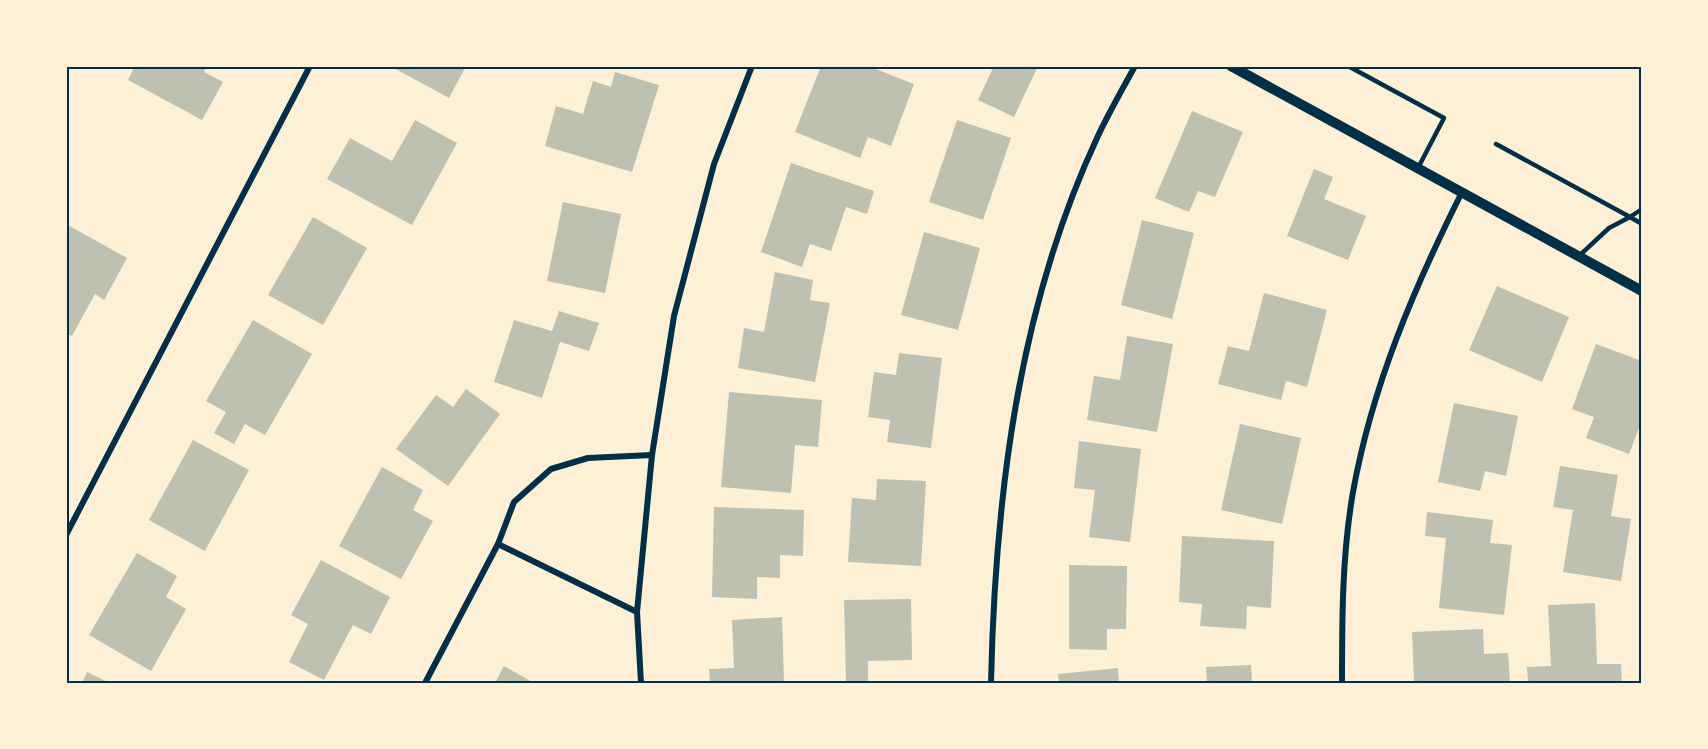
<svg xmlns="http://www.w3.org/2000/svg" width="1708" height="749" font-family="Poppins,sans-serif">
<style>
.building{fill:#bec0b2}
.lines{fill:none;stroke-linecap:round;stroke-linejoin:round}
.service{stroke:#003049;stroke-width:4.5}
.minor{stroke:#003049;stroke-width:6}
.tertiary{stroke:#003049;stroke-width:10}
.neatline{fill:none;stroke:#003049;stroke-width:2}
</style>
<rect width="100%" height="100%" fill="#fdf0d5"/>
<g class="building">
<path d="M135,66h72l-3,6 19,10 -21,38 -74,-40z"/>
<path d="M390,66h76l-17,32z"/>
<path d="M821,66h47l46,18 -23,62 -23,-9 -8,21 -65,-26z"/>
<path d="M994,66h44l-24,51 -36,-17z"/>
<path d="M615,72l44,13 -27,87 -87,-26 11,-40 27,8 10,-33 18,6z"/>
<path d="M1192,111l51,21 -28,65 -17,-6 -9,21 -34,-14z"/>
<path d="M415,120l42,23 -45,82 -85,-46 23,-41 42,23z"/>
<path d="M957,120l54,18 -28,82 -54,-18z"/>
<path d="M791,163l83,28 -7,23 -21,-7 -15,44 -21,-7 -8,23 -41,-15z"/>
<path d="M1314,169l19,8 -9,22 42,17 -18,44 -61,-24z"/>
<path d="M563,202l58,12 -16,79 -58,-12z"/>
<path d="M313,217l54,31 -44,77 -55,-30z"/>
<path d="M1142,220l52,13 -22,86 -51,-14z"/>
<path d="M66,224l61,34 -23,42 -9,-6 -23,42 -6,-3z"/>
<path d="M924,232l56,16 -22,82 -57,-15z"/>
<path d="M775,272l38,8 -3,20 20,3 -15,79 -77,-14 6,-40 20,4z"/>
<path d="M1497,286l72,31 -27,65 -73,-32z"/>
<path d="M1264,293l63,17 -20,77 -21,-6 -5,19 -63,-16 10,-38 21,5z"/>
<path d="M559,311l40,12 -10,28 -29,-9 -18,56 -48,-16 20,-62 38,11z"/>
<path d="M253,320l59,34 -47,81 -20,-11 -11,20 -20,-11 12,-21 -20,-11z"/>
<path d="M1127,336l46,8 -16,88 -70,-12 7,-44 26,4z"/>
<path d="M1596,344l46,17v59l-13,34 -43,-16 8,-21 -22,-8z"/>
<path d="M899,353l43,5 -11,90 -44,-6 3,-22 -22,-3 6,-45 22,3z"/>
<path d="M466,389l34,25 -52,72 -52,-37 40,-54 17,12z"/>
<path d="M729,392l93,8 -4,47 -23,-2 -4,48 -70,-6z"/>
<path d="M1454,403l64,13 -12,60 -21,-5 -5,20 -42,-9z"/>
<path d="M1240,424l61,14 -19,86 -61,-14z"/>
<path d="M193,440l56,30 -44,81 -56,-31z"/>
<path d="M1079,441l62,8 -11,93 -41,-5 6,-47 -21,-2z"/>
<path d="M1560,466l58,9 -7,41 20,3 -10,62 -58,-9 10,-62 -20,-3z"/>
<path d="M382,467l41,23 -10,20 20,11 -32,58 -62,-33z"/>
<path d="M877,479l49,2 -5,85 -73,-4 4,-64 24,2z"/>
<path d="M714,507l90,3 -1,46 -23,-1v23l-23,-1v22l-45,-2z"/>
<path d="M1427,512l66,8 -3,23 22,2 -8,70 -65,-7 7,-70 -21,-2z"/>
<path d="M1182,536l92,5 -3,67 -24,-2 -1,23 -46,-3 2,-22 -23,-2z"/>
<path d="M137,553l40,23 -11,21 20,12 -35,62 -62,-36z"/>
<path d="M321,560l69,37 -19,37 -18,-9 -29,55 -35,-18 19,-38 -17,-9z"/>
<path d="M1069,565l58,1 -1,63h-19v21l-38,-1z"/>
<path d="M911,599l1,61 -44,1v21h-22l-2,-82z"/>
<path d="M1595,603l2,61h24l1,19h-94l-1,-16 24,-1 -3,-61z"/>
<path d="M782,617l2,66h-74l-1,-14 25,-1 -2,-48z"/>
<path d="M1483,629l1,25 24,-1 2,30 -96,-2 -2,-49z"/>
<path d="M1251,665l1,18h-45l-1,-16z"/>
<path d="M504,666l30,17h-39z"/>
<path d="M1118,668l1,15h-60l-1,-9z"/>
<path d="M87,672l23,11h-28z"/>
</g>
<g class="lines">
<g class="service">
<path d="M1348,66l96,52 -26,50"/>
<path d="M1496,144l134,73 12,-8"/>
<path d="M1579,256l30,-28 21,-11 12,7"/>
</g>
<g class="minor">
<path d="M66,535l244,-469"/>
<path d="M498,544l139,68"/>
<path d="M425,683l73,-139 16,-42 37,-33 37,-11 64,-3"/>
<path d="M641,683l-4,-71 15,-157 22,-139 40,-152 38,-98"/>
<path d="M991,683c4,-185 27,-375 106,-545 11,-24 25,-48 38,-72"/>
<path d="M1342,683c0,-64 0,-128 11,-191 19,-106 61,-204 109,-300"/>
</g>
<path class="tertiary" d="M1231,66l411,225"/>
</g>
<rect width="1708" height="749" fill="none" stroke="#fdf0d5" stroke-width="135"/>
<rect x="68" y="68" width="1572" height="614" class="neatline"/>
</svg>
